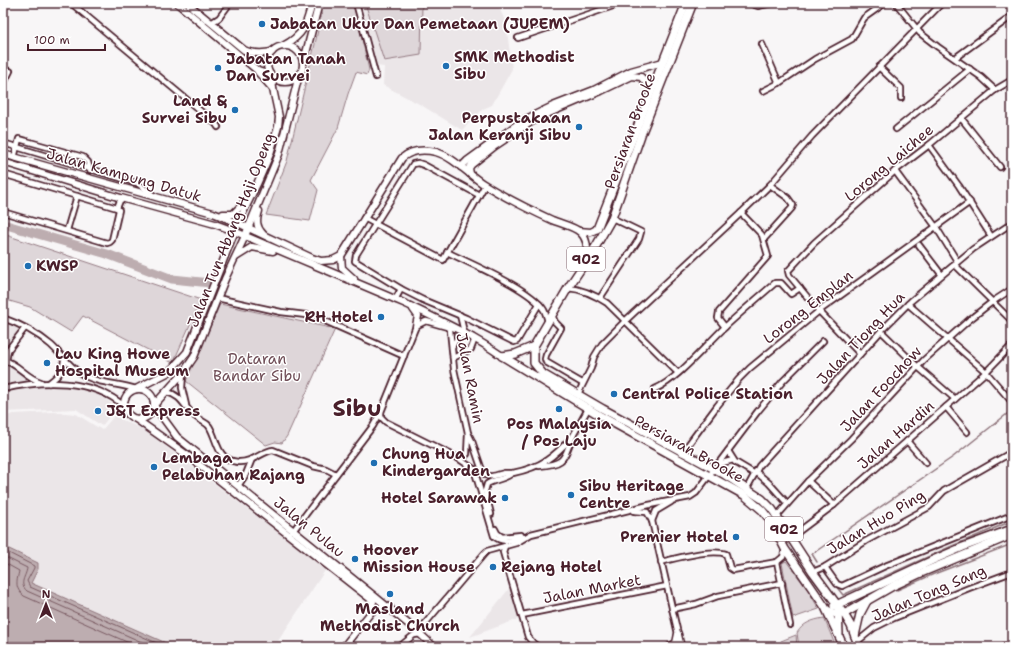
<svg xmlns="http://www.w3.org/2000/svg" width="1015" height="650" font-family="'Shantell Sans',sans-serif">
<style>
.built{fill:#ebe6e8}
.green{fill:#ded6d9;stroke:#947a82}
.water{fill:#bdadb0;stroke:#8f747b}
.lines{fill:none;stroke-linecap:round;stroke-linejoin:round}
.shore{stroke:#785860;stroke-width:1}
.stream{stroke:#8f747b;stroke-width:1.5}
.river{stroke:#bdadb0;stroke-width:9}
.street-casing{stroke:#4a1f2b;stroke-width:8}
.secondary-casing{stroke:#4a1f2b;stroke-width:9}
.primary-casing{stroke:#4a1f2b;stroke-width:10}
.street{stroke:#fff;stroke-width:4.5}
.secondary{stroke:#fff;stroke-width:6}
.primary{stroke:#fff;stroke-width:7}
.poi-dot{fill:#1f6fb2;stroke:#fff;stroke-width:1.5}
.labels{text-anchor:middle;dominant-baseline:central;stroke-width:3;stroke-linejoin:round;paint-order:stroke}
.shield{fill:#fff;stroke:#80626b;stroke-width:1}
.shield-label{font-size:14px;font-weight:bold;fill:#4a1f2b}
.poi-label{font-size:15px;font-weight:bold;fill:#4a1f2b;stroke:#fff;text-anchor:start}
.street-label{font-size:15px;fill:#4a1f2b;stroke:#fff}
.park-label{font-size:15px;fill:#6f4d56;stroke:#fff}
.town-label{font-size:23px;font-weight:bold;fill:#4a1f2b;stroke:#fff}
</style>
<rect width="100%" height="100%" fill="#f8f6f7"/>
<filter id="ink" filterUnits="userSpaceOnUse"><feTurbulence type="fractalNoise" baseFrequency=".025" numOctaves="2"/><feDisplacementMap in="SourceGraphic" scale="8" xChannelSelector="R" yChannelSelector="G"/><feConvolveMatrix kernelMatrix="1 2 1 2 8 2 1 2 1" color-interpolation-filters="sRGB"/></filter>
<g filter="url(#ink)">
<g class="built">
<path d="M361,3h136l9,20 6,46 -20,36 -9,4 -21,21 -41,-25 -38,-20 1,-18 -7,-1z"/>
<path d="M3,322l22,7 -15,20 4,12 17,12 6,10 49,4 31,20 -15,19 -26,-17 -73,3z"/>
<path d="M54,412l22,2 26,16 12,-14 30,14 182,139 -48,72 13,6h-116l-144,-64 7,-14 -4,-8 -31,-15v-129l10,-3z"/>
<path d="M512,585l9,33 -51,19z"/>
</g>
<g class="green">
<path d="M324,3h30l15,67 -2,5 -11,-3 -8,22 -10,34 -27,52 7,10 -8,31 -44,-6 21,-54 28,-117z"/>
<path d="M365,3h57l-1,52 -37,6z"/>
<path d="M3,234l198,66 -28,63 -90,-47 -12,16 -41,-25 -27,-8z"/>
<path d="M220,304l115,25 -48,107 -5,7 -7,-1 -9,3 -80,-64z"/>
<path d="M786,561l22,29 11,19 -26,9 -11,-55z"/>
<path d="M824,618l12,29h-37l-2,-14c6,-10 15,-13 27,-15z"/>
<path d="M796,635l1,12h-18l2,-6z"/>
</g>
<path class="water" d="M3,546l35,17v6l-7,14 144,64h-172z"/>
<g class="lines">
<g class="shore">
<path d="M3,550l31,16v2l-7,13 3,6 136,60"/>
<path d="M3,556l24,12c-1,9 -9,15 0,23l126,56"/>
<path d="M3,562l16,9c-2,10 -5,17 5,25l114,51"/>
</g>
<g class="stream">
<path d="M817,562l-5,-8 141,-97 59,-47"/>
<path d="M824,571l19,24 109,-49 60,-25"/>
<path d="M897,590l37,-16 78,-30"/>
</g>
<path class="river" d="M3,224l104,30 65,25 39,4"/>
<g class="street-casing">
<g id="street">
<path d="M71,3l145,121 2,3"/>
<path d="M356,3l20,74"/>
<path d="M749,3l9,3 14,-3"/>
<path d="M896,3l24,30 18,14 43,30 14,13"/>
<path d="M211,23l8,-5 11,-15"/>
<path d="M518,38l104,-35"/>
<path d="M762,44l17,39"/>
<path d="M955,58l57,-42"/>
<path d="M879,67l22,21v10"/>
<path d="M3,85l7,-14"/>
<path d="M763,91l16,-8 36,-24 37,-20 12,-21 21,-15"/>
<path d="M961,118l39,49"/>
<path d="M896,129l74,-60"/>
<path d="M3,143l134,40 16,12"/>
<path d="M929,145l30,41 32,50"/>
<path d="M14,158l5,-19 64,18 5,5 2,8"/>
<path d="M895,171l41,56 21,34"/>
<path d="M3,174l114,34"/>
<path d="M479,195l-55,-30 -6,-2 -5,1 -57,91 -1,6 46,28 22,11 43,18 48,24 3,-1 22,-37"/>
<path d="M3,212l104,31 3,-1 2,-2 7,-30 -2,-2 4,-10"/>
<path d="M364,218l79,42 42,-75"/>
<path d="M67,230l10,-34"/>
<path d="M764,239l28,-31 1,-3 -5,-7 -18,-13"/>
<path d="M919,245l22,29"/>
<path d="M447,252c24,12 84,37 97,58 2,4 3,8 4,12"/>
<path d="M954,264l58,57"/>
<path d="M568,288c14,1 27,7 39,15l71,70"/>
<path d="M217,298l64,14 33,4 90,40"/>
<path d="M600,298l39,-59 2,-7 -29,-14"/>
<path d="M395,300l6,-11"/>
<path d="M908,304l78,68 26,30"/>
<path d="M460,315l4,17"/>
<path d="M552,315l3,7 6,6 -15,27 -1,4 1,3 36,21"/>
<path d="M3,318c17,6 35,16 48,27 10,9 18,21 29,28 17,11 38,10 56,16"/>
<path d="M725,327l-7,-9 1,-6 49,-56 -6,-21 -21,-22"/>
<path d="M881,331l37,36 37,32"/>
<path d="M452,348c3,-9 7,-13 16,-13"/>
<path d="M860,354l-41,-43 -30,-36 -1,-4 26,-28 81,-72 34,-26 66,-55 17,-10"/>
<path d="M453,358l18,-9 3,-8 -2,-4"/>
<path d="M3,360c15,3 23,18 38,22"/>
<path d="M6,361l2,-11 17,-22"/>
<path d="M183,373l-1,15 4,17"/>
<path d="M49,383c9,-7 15,-12 15,-25"/>
<path d="M3,389c39,-9 89,-11 121,17"/>
<path d="M655,389c23,-10 50,-43 69,-61 17,-16 34,-30 51,-45h6l10,11 9,-6"/>
<path d="M167,392c16,4 17,16 29,25 4,4 10,5 13,9 9,14 7,34 29,36 15,1 24,-11 35,-12l40,16 13,3 10,5"/>
<path d="M578,394l13,-26 3,-11 8,-13 23,-23 116,-108 29,-28 42,-49 130,-133"/>
<path d="M946,407l21,25"/>
<path d="M381,412v5l5,5 70,35 18,12 20,67c9,9 20,3 30,1"/>
<path d="M468,433l4,8 11,32c6,6 14,2 21,0 3,0 6,0 9,0 29,-6 41,-16 60,-37"/>
<path d="M907,441l19,22"/>
<path d="M728,451l7,11 20,12"/>
<path d="M682,453l35,-47 22,-27 11,-11 69,-57 151,-109"/>
<path d="M719,464l14,-4"/>
<path d="M539,466c30,-2 24,-10 35,-32 5,-9 10,-18 15,-27"/>
<path d="M756,472l13,11 18,20"/>
<path d="M808,481l26,24"/>
<path d="M238,486l8,-12 6,-15"/>
<path d="M747,488l12,-22 122,-135 30,-30 62,-52 39,-26"/>
<path d="M634,511l13,1 5,9 26,113"/>
<path d="M491,514l-6,-23 2,-7c7,-5 18,-4 25,-11"/>
<path d="M776,517l32,-36 43,-42 73,-79 45,-40 23,-18 20,-13"/>
<path d="M652,521l4,-10 15,-9"/>
<path d="M495,529l2,4 5,4 19,-2"/>
<path d="M293,531l80,-105 8,-14 35,-86 10,-5 21,6 3,3 4,39 14,64 -1,21c-3,4 -7,3 -11,3"/>
<path d="M790,538l44,-33 152,-133 26,-27"/>
<path d="M505,546l-2,6 25,85 5,6 5,4"/>
<path d="M661,562c15,-4 52,-13 65,-8l4,14 3,2 44,-8 6,-5 2,-8"/>
<path d="M777,562l13,63"/>
<path d="M825,567l12,17 5,2 43,-20 127,-51"/>
<path d="M813,572l12,-5 41,-26 63,-34 15,-16 68,-39"/>
<path d="M672,609l24,-5 22,-8 64,-13"/>
<path d="M522,615l145,-29"/>
<path d="M418,632l66,-78 3,-3 29,-8 15,-9 118,-29 41,-8 6,-4 62,-82 25,-30 40,-40"/>
<path d="M858,641l16,-13 20,-10 75,-30 43,-16"/>
<path d="M399,647l15,-12 7,-1"/>
<path d="M1004,647l8,-2"/>
</g>
</g>
<g class="secondary-casing">
<g id="secondary">
<path d="M177,3l81,68 13,4"/>
<path d="M187,3l57,47c9,4 17,4 28,2"/>
<path d="M283,46c21,-11 24,-22 29,-43"/>
<circle cx="285" cy="64" r="18"/>
<path d="M304,61l15,-58"/>
<path d="M258,72l15,17"/>
<path d="M3,154l210,59 25,10 74,35 9,3 12,-1 8,-4 61,-98c9,-8 21,-9 34,-6 17,5 31,21 46,31 22,14 46,26 70,37 7,3 23,7 28,12 8,7 7,16 7,26"/>
<path d="M3,162l118,36 94,26 19,7c57,25 115,48 172,73 33,16 66,31 96,52"/>
<path d="M461,167l6,-6 55,-40 31,-15 41,-16 37,-19 32,-9"/>
<path d="M470,174l-1,-6 2,-3 24,-19 36,-24 11,-6 59,-25 31,-15 9,1 8,9h8"/>
<path d="M259,211c-3,9 -3,16 4,23"/>
<path d="M223,214h10l11,-11"/>
<path d="M579,231l12,1 6,-3"/>
<path d="M341,256l1,12 12,11"/>
<path d="M236,257l16,-10 21,4"/>
<path d="M413,309l5,7 -2,10"/>
<path d="M138,388l31,-16 18,-20 51,-129 19,-39 13,-30 8,-27 1,-10 -6,-28 -1,-12"/>
<circle cx="139" cy="404" r="15"/>
<path d="M155,404l28,-31 11,-16 31,-78 20,-43 34,-82 20,-79"/>
<path d="M155,407l22,30 196,158 45,37 16,15"/>
<path d="M136,419l51,36 186,146 -1,10 -27,34v2"/>
<path d="M372,611l6,-3h12"/>
<path d="M678,635l3,12"/>
<path d="M669,647l7,-4 2,-9"/>
</g>
</g>
<g class="primary-casing">
<g id="primary">
<path d="M693,3l-52,132 -29,83 -16,28 -28,42 -34,58v17l9,11 60,35 122,66 37,24 10,10 41,63 31,42 7,12 8,21"/>
<path d="M597,229l89,-226"/>
<path d="M502,356l97,59 145,80 18,15 8,10 15,29 40,58 19,40"/>
<path d="M502,356l13,-2 19,-8"/>
<path d="M834,606l99,-46 30,-13 49,-18"/>
<path d="M827,610l9,4h8l49,-28 28,-13 91,-38"/>
<path d="M838,610l1,24"/>
<path d="M855,636l5,-22 7,-13"/>
</g>
</g>
<use href="#street" class="street"/>
<use href="#secondary" class="secondary"/>
<use href="#primary" class="primary"/>
</g>
</g>
<g class="poi-dot">
<circle cx="262" cy="24" r="4"/>
<circle cx="446" cy="66" r="4"/>
<circle cx="218" cy="68" r="4"/>
<circle cx="235" cy="110" r="4"/>
<circle cx="579" cy="127" r="4"/>
<circle cx="28" cy="266" r="4"/>
<circle cx="381" cy="317" r="4"/>
<circle cx="47" cy="363" r="4"/>
<circle cx="614" cy="394" r="4"/>
<circle cx="559" cy="409" r="4"/>
<circle cx="98" cy="411" r="4"/>
<circle cx="374" cy="463" r="4"/>
<circle cx="154" cy="467" r="4"/>
<circle cx="571" cy="495" r="4"/>
<circle cx="505" cy="498" r="4"/>
<circle cx="736" cy="537" r="4"/>
<circle cx="355" cy="559" r="4"/>
<circle cx="493" cy="567" r="4"/>
<circle cx="390" cy="594" r="4"/>
</g>
<g class="labels">
<g class="shield">
<rect x="567" y="247" width="38" height="24" rx="3"/>
<rect x="765" y="517" width="38" height="24" rx="3"/>
</g>
<g class="shield-label">
<text x="586" y="259">902</text>
<text x="784" y="529">902</text>
</g>
<g class="poi-label">
<text x="270" y="24">Jabatan Ukur Dan Pemetaan (JUPEM)</text>
<text x="454" y="57">SMK Methodist<tspan x="454" dy="17">Sibu</tspan></text>
<text x="226" y="59">Jabatan Tanah<tspan x="226" dy="17">Dan Survei</tspan></text>
<text x="227" y="101" text-anchor="end">Land &amp;<tspan x="227" dy="17">Survei Sibu</tspan></text>
<text x="571" y="118" text-anchor="end">Perpustakaan<tspan x="571" dy="17">Jalan Keranji Sibu</tspan></text>
<text x="36" y="266">KWSP</text>
<text x="373" y="317" text-anchor="end">RH Hotel</text>
<text x="55" y="354">Lau King Howe<tspan x="55" dy="17">Hospital Museum</tspan></text>
<text x="622" y="394">Central Police Station</text>
<text x="106" y="411">J&amp;T Express</text>
<text x="559" y="424" text-anchor="middle">Pos Malaysia<tspan x="559" dy="17">/ Pos Laju</tspan></text>
<text x="382" y="454">Chung Hua<tspan x="382" dy="17">Kindergarden</tspan></text>
<text x="162" y="458">Lembaga<tspan x="162" dy="17">Pelabuhan Rajang</tspan></text>
<text x="579" y="486">Sibu Heritage<tspan x="579" dy="17">Centre</tspan></text>
<text x="497" y="498" text-anchor="end">Hotel Sarawak</text>
<text x="728" y="537" text-anchor="end">Premier Hotel</text>
<text x="363" y="550">Hoover<tspan x="363" dy="17">Mission House</tspan></text>
<text x="501" y="567">Rejang Hotel</text>
<text x="390" y="609" text-anchor="middle">Masland<tspan x="390" dy="17">Methodist Church</tspan></text>
</g>
<g class="street-label">
<text transform="translate(630 131) rotate(-70)">Persiaran Brooke</text>
<text transform="translate(889 163) rotate(-40)">Lorong Laichee</text>
<text transform="translate(124 175) rotate(16)">Jalan Kampung Datuk</text>
<text transform="translate(231 230) rotate(-68)">Jalan Tun Abang Haji Openg</text>
<text transform="translate(808 307) rotate(-38)">Lorong Emplan</text>
<text transform="translate(861 338) rotate(-47)">Jalan Tiong Hua</text>
<text transform="translate(470 378) rotate(79)">Jalan Ramin</text>
<text transform="translate(881 389) rotate(-47)">Jalan Foochow</text>
<text transform="translate(896 435) rotate(-41)">Jalan Hardin</text>
<text transform="translate(689 449) rotate(29)">Persiaran Brooke</text>
<text transform="translate(876 522) rotate(-31)">Jalan Huo Ping</text>
<text transform="translate(309 527) rotate(39)">Jalan Pulau</text>
<text transform="translate(592 589) rotate(-11)">Jalan Market</text>
<text transform="translate(929 593) rotate(-23)">Jalan Tong Sang</text>
</g>
<g class="park-label">
<text x="257" y="359">Dataran<tspan x="257" dy="17">Bandar Sibu</tspan></text>
</g>
<g class="town-label">
<text x="357" y="408">Sibu</text>
</g>
</g>
<rect width="1015" height="650" fill="none" stroke="#fff" stroke-width="16"/>
<rect x="8" y="8" width="999" height="634" fill="none" stroke="#4a1f2b" stroke-width="1.5" filter="url(#ink)"/>
<g transform="translate(46 604)" stroke="#ffffff" stroke-width="3" paint-order="stroke">
<path d="M0-3L7 15L0 10L-7 15Z" fill="#4a1f2b"/>
<text y="-6" font-size="11" font-weight="bold" text-anchor="middle" fill="#4a1f2b">N</text>
</g>
<path d="M28 44v6h77v-6" fill="none" stroke="#4a1f2b" stroke-width="2"/>
<text x="34" y="44" font-size="12" fill="#4a1f2b" stroke="#ffffff" stroke-width="3" paint-order="stroke">100 m</text>
</svg>
